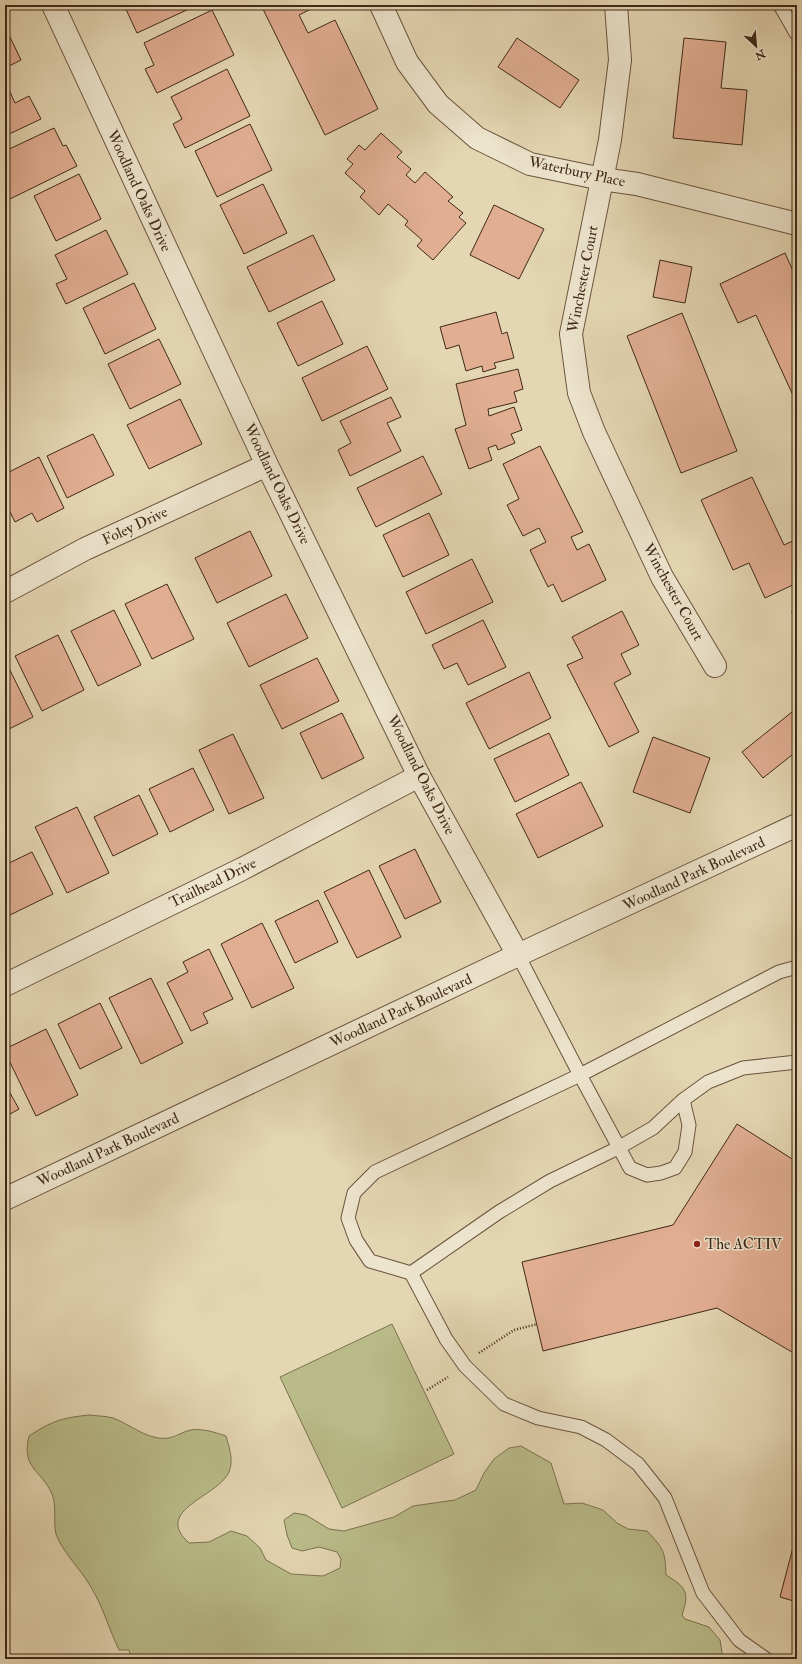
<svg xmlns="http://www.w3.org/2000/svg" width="802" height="1664" font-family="'IM FELL Double Pica',serif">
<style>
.green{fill:#b9bc89;stroke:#7c7250}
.building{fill:#e1ae92;stroke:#402918}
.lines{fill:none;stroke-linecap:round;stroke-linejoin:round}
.service-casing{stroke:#69543e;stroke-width:15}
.minor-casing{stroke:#69543e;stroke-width:24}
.tertiary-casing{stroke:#69543e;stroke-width:24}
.path{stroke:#402918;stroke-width:2.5;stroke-dasharray:1 2;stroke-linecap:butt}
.service{stroke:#ede4cd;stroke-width:13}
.minor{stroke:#ede4cd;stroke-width:22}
.tertiary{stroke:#ede4cd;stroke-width:22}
.poi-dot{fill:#8f2418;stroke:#ede4cd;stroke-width:1.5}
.labels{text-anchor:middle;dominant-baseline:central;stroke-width:3;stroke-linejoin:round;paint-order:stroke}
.street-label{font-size:15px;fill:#402918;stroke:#ede4cd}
.poi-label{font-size:15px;fill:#402918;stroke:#ede4cd;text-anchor:start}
</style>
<rect width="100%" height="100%" fill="#e4d6b2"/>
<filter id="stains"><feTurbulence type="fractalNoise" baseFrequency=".005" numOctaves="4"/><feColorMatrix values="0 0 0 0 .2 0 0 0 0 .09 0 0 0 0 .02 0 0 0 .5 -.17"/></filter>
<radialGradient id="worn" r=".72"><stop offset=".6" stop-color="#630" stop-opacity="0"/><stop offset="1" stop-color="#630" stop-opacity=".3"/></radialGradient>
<g class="green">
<path d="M392,1324l62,130 -112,54 -62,-131z"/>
<path d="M89,1415c8,1 17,1 24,3 16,6 28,17 45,20 13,2 18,-3 29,-7 12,-4 27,1 39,5 3,11 8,24 3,36 -11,25 -77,38 -40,71l20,-1 22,-11 16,5 13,12 6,12 25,14 32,2 17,-8 1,-9 -4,-7 -18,-5 -17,4 -10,-3 -5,-13 -3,-15 10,-7 12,2 23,14 15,2 50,-14 19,-11 42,-6 21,-10 8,-17 10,-14 15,-11 12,-2 30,17 13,41 18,-1 21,7 14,13 11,6 19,2c17,18 18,20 19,44 20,12 24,17 16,40l3,4 24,8 11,13 3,19h-592l-2,-9h-10c-10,-21 -16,-43 -28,-63 -9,-16 -30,-37 -35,-53 -3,-13 1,-28 -4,-40 -11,-25 -31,-25 -23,-58 23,-15 32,-18 60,-21z"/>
</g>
<g class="building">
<path d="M124,5h66l1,3 -54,25z"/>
<path d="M261,5h58l-20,10 9,18 27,-13 43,89 -53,26z"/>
<path d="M212,10l22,45 -77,38 -12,-24 9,-4 -10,-22z"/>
<path d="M5,35l1,2 3,-2 12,25 -16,8z"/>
<path d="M517,38l62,42 -19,28 -62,-41z"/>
<path d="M684,38l42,4 -5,46 26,2 -5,55 -69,-7z"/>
<path d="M227,69l23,47 -65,32 -12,-24 9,-5 -11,-22z"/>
<path d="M5,81l10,22 14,-7 12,23 -36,17z"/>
<path d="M250,124l22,46 -55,27 -22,-46z"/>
<path d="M54,128l9,18 3,-1 11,21 -67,33 -5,-10v-38z"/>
<path d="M381,133l21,19 -5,5 14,12 -5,6 9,8 10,-11 28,25 -5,4 15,12 -4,4 7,6 -33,37 -16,-14 5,-6 -17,-15 3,-4 -20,-17 -9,11 -19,-18 5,-6 -20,-18 8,-9 -6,-5 12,-14 6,5z"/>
<path d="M79,174l22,45 -45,22 -22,-45z"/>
<path d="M263,184l24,49 -43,21 -24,-49z"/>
<path d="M494,205l50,24 -25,50 -49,-24z"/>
<path d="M106,230l22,44 -62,30 -10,-20 11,-5 -12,-24z"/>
<path d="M313,235l22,45 -66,32 -22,-45z"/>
<path d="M785,253l12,27v124l-41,-89 -18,8 -18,-39z"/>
<path d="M660,260l32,7 -7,36 -32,-6z"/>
<path d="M134,283l22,46 -51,25 -22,-46z"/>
<path d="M322,301l21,43 -45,22 -21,-43z"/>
<path d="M496,312l6,22 5,-2 7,26 -20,5 2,5 -13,4 -1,-6 -16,5 -7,-26 -13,4 -6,-22z"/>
<path d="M682,313l55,138 -56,22 -54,-137z"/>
<path d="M159,339l22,45 -51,25 -22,-45z"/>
<path d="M367,346l21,43 -66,32 -20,-43z"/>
<path d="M518,369l5,20 -9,3 3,10 -29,7 1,7 25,-9 8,23 -11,4 4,9 -17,7 -2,-5 -8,3 4,12 -23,9 -14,-40 11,-4 -10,-41z"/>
<path d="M391,397l10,20 -14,6 14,28 -51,25 -12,-26 13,-7 -11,-22z"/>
<path d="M180,399l22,45 -53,25 -22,-44z"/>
<path d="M93,434l21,41 -47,23 -20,-42z"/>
<path d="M540,446l43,86 -12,5 6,13 12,-6 17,36 -44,22 -9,-18 -5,3 -18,-37 16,-8 -7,-14 -16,8 -16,-31 12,-6 -16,-35z"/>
<path d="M423,456l19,38 -66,33 -19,-39z"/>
<path d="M39,457l25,51 -27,14 -5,-9 -17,9 -10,-20v-28z"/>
<path d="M752,477l32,68 13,-6v44l-32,15 -16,-35 -16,7 -32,-70z"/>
<path d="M429,513l20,42 -46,22 -20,-42z"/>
<path d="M5,524l5,11 -5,2z"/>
<path d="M250,531l22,45 -55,27 -22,-45z"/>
<path d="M472,559l21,43 -67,32 -20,-42z"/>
<path d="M167,584l27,55 -42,20 -27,-55z"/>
<path d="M286,594l22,44 -59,29 -22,-44z"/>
<path d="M114,610l27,55 -43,21 -27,-55z"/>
<path d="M797,610v34l-5,-33z"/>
<path d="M622,611l17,34 -18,9 10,20 -17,9 25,49 -30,15 -42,-82 16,-7 -11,-21z"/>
<path d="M483,620l23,47 -38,18 -11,-22 -13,6 -12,-24z"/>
<path d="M58,635l26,55 -42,21 -27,-55z"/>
<path d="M317,658l22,43 -57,28 -22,-44z"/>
<path d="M5,660l28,57 -28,14z"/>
<path d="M529,672l22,46 -62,31 -23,-46z"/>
<path d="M797,708v43l-34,27 -21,-26z"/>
<path d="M342,713l22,45 -42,21 -22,-46z"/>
<path d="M549,733l20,42 -54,27 -21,-43z"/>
<path d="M233,734l31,64 -35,16 -30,-64z"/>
<path d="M653,737l57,21 -20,55 -57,-21z"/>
<path d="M193,768l21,42 -44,22 -21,-43z"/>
<path d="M581,782l22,44 -65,32 -22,-44z"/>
<path d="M139,795l19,39 -45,22 -19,-39z"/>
<path d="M77,807l32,66 -42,20 -32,-66z"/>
<path d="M415,849l26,53 -36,17 -26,-53z"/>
<path d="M32,852l21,42 -43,21 -5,-10v-40z"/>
<path d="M369,870l32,67 -44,21 -33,-66z"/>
<path d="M318,900l20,42 -43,21 -20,-42z"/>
<path d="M262,923l32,65 -42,20 -31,-64z"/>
<path d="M209,949l24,50 -30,14 5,10 -17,8 -24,-48 21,-11 -5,-10z"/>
<path d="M151,978l32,65 -42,21 -32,-66z"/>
<path d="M100,1003l22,45 -42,21 -22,-45z"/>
<path d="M46,1029l32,66 -42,21 -31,-64v-3z"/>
<path d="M5,1084l14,25 -14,8z"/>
<path d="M737,1124l60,38v193l-80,-47 -174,43 -21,-89 151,-37z"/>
<path d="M797,1532v70l-17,-5z"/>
</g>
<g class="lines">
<g class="service-casing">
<g id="service">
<path d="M780,5l16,28"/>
<path d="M518,955l62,120 199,-103 18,-5"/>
<path d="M683,1100l6,25 -4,27 -10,16 -14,5 -14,2 -17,-7 -50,-93 -205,97 -21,21 -6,25 8,22 14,21 41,12 88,-61 51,-31 68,-33 35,-20 30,-28 25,-18 35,-14 54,-6"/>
<path d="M411,1273l35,66 19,27 39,38 34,14 43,9 25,13 32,24 27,34 38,95 36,47 27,19"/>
</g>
</g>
<g class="minor-casing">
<g id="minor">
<path d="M53,5l214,460 152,311 99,179"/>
<path d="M381,5l26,57 31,42 39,34 53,26 72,15 35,5 160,40"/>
<path d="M616,5l4,55 -10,80 -39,194 8,59 15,39 68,145 53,89"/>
<path d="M5,592l80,-43 182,-84"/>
<path d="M5,985l237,-116 177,-93"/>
</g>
</g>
<g class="tertiary-casing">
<path id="tertiary" d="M5,1199l513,-244 279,-130"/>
</g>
<g class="path">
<path d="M479,1353l35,-23 23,-6"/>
<path d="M427,1390l21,-13"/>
</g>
<use href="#service" class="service"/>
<use href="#minor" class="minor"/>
<use href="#tertiary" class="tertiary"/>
</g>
<circle class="poi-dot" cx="697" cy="1244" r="4"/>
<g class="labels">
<g class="street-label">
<text transform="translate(577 172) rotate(12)">Waterbury Place</text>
<text transform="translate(139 191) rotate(65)">Woodland Oaks Drive</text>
<text transform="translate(583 279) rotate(-79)">Winchester Court</text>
<text transform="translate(277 484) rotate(64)">Woodland Oaks Drive</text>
<text transform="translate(135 526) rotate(-25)">Foley Drive</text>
<text transform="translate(673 592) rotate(61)">Winchester Court</text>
<text transform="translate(421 775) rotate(63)">Woodland Oaks Drive</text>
<text transform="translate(694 874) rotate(-25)">Woodland Park Boulevard</text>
<text transform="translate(213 883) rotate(-26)">Trailhead Drive</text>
<text transform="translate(401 1011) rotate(-25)">Woodland Park Boulevard</text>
<text transform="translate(108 1150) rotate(-25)">Woodland Park Boulevard</text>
</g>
<g class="poi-label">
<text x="705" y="1244">The ACTIV</text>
</g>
</g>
<rect width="802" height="1664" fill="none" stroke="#e4d6b2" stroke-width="20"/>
<rect x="6" y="6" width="790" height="1652" fill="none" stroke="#402918" stroke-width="2"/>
<rect x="10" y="10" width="782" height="1644" fill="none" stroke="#402918"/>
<g transform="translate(756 46) rotate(154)" stroke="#ede4cd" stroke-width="3" paint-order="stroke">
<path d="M0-3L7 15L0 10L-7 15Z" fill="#402918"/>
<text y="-6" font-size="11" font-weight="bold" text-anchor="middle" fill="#402918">N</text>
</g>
<rect width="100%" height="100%" filter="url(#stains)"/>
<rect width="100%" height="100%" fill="url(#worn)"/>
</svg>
